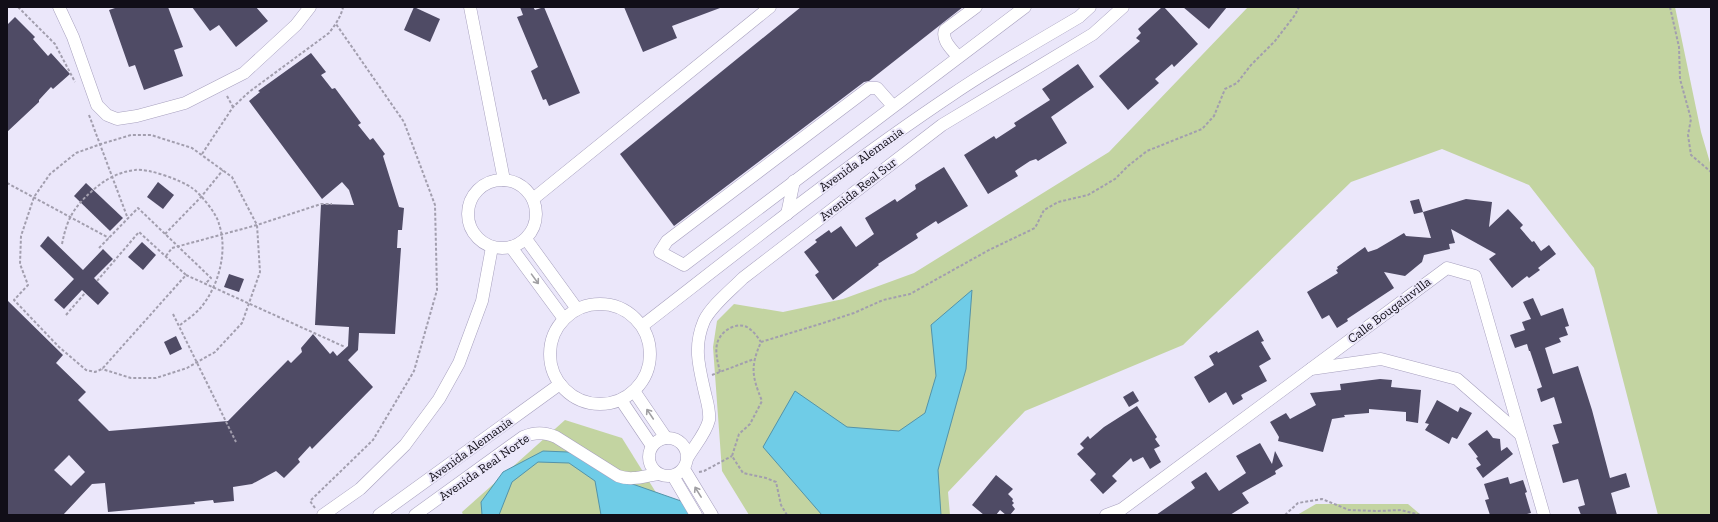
<svg xmlns="http://www.w3.org/2000/svg" width="1718" height="522" font-family="'Zilla Slab',serif">
<style>
.green{fill:#c3d4a1}
.water{fill:#6fcce7;stroke:#5393a9}
.building{fill:#4f4b65;fill-rule:evenodd}
.lines{fill:none;stroke-linecap:round;stroke-linejoin:round}
.minor-casing{stroke:#a7a0be;stroke-width:13}
.path{stroke:#a29eae;stroke-width:2;stroke-dasharray:3 2;stroke-linecap:butt}
.minor{stroke:#fff;stroke-width:12}
.oneway{stroke:#a09fa3}
.labels{text-anchor:middle;dominant-baseline:central;stroke-width:4;stroke-linejoin:round;paint-order:stroke}
.street-label{font-size:13px;fill:#110e18;stroke:#ebe7fa}
</style>
<rect width="100%" height="100%" fill="#ebe7fa"/>
<g class="green">
<path d="M1248,7h427l26,125 10,34v349h-53l-64,-247 -65,-83 -87,-36 -91,33 -168,163 -158,66 -77,81 2,23h-201l-27,-44 -9,-124 4,-26 17,-17 49,8 60,-13 71,-26 195,-121z"/>
<path d="M565,420l57,18 48,77h-207l-1,-3z"/>
<path d="M1316,504h92l13,11h-124z"/>
</g>
<g class="water">
<path d="M972,290l-6,79 -28,101 3,45h-119l-59,-68 32,-56 52,36 52,4 26,-18 11,-37 -5,-51z"/>
<path d="M543,451l25,1 34,15 19,13 60,21 9,14h-89l-6,-34 -26,-18 -31,-1 -26,20 -13,33h-17l-1,-13 22,-30z"/>
</g>
<g class="building">
<path d="M118,7h50l15,40 -9,3 9,26 -39,14 -9,-25 -6,2 -20,-57z"/>
<path d="M192,7h64l12,14 -32,26 -17,-22 -9,6z"/>
<path d="M414,7l26,12 -10,23 -26,-12z"/>
<path d="M520,7h13l2,3 9,-3 36,86 -31,13 -3,-7 -3,1 -12,-29 7,-4 -21,-50 6,-2z"/>
<path d="M624,7h95l1,1 -48,18 5,12 -34,14z"/>
<path d="M801,7h162l-94,74 -5,1 -190,144 -54,-72z"/>
<path d="M1162,7h2l34,37 -24,23 -2,-3 -17,15 4,4 -31,27 -29,-34 41,-35 -4,-3 5,-5 -3,-4z"/>
<path d="M1183,7h44l-18,22z"/>
<path d="M15,17l20,20 -2,2 15,17 3,-3 19,21 -17,15 -2,-2 -12,13v2l-32,30v-107z"/>
<path d="M311,53l15,19 -5,3 11,14 3,-1 26,35 -3,2 12,15 3,-2 12,16 -2,2 16,51 5,1 -2,22h-4l-1,18h4l-6,86 -36,-1 -1,17 -10,10 25,27 -61,62 -2,-3 -12,13 2,3 -16,16 -8,-7 -24,13 -19,3 1,14 -20,2 -1,-3 -19,2 1,2 -87,8 -3,-29 -13,1 -29,31h-56v-215l56,55 -7,8 30,29 -8,8 31,31 119,-10 60,-61 3,3 11,-11 -1,-4 12,-14 17,20 3,-3 4,5 11,-10 1,-19 -34,-2 6,-121 33,1 -5,-15 -7,-8 -20,17 -73,-98 11,-9 -2,-1zM69,455l16,17 -14,14 -17,-16z"/>
<path d="M1078,64l16,23 -43,30 16,26 -29,18 -2,-2 -6,2 -15,10 3,5 -30,18 -24,-39 30,-19 2,3 20,-13 -2,-3 36,-23 -8,-11z"/>
<path d="M944,167l24,39 -30,18 -2,-3 -20,13 2,4 -40,26 1,1 -46,35 -18,-25 4,-3 -15,-20 13,-10 -2,-2 14,-10 2,3 10,-7 15,21 18,-13 -9,-16 30,-19 2,3 19,-13 -1,-4z"/>
<path d="M158,182l16,13 -11,14 -16,-12z"/>
<path d="M86,183l37,35 -13,13 -36,-35z"/>
<path d="M1419,199l4,13 -9,2 -4,-13z"/>
<path d="M1466,199l26,3 -3,25 19,-18 15,16 -3,3 12,14 2,-1 7,10 8,-6 7,9 -18,14 2,2 -11,8 -2,-2 -15,12 -23,-29 7,-5 -45,-25 4,14 -6,1 1,5 -26,6 -2,7 -17,14 -21,-4 10,16 -47,31 1,2 -11,7 -8,-13 -7,4 -15,-27 31,-19 -2,-3 2,-1 -1,-2 28,-20 3,5 9,-3 27,-16 2,3 25,2 -8,-26z"/>
<path d="M48,236l35,34 20,-21 10,10 -19,19 15,15 -11,12 -16,-15 -18,19 -10,-9 20,-21 -34,-33z"/>
<path d="M142,242l14,13 -13,15 -15,-13z"/>
<path d="M229,274l15,5 -5,13 -15,-5z"/>
<path d="M1533,298l8,18 22,-8 6,18 -4,1 3,8 -9,3 2,4 -16,6 8,26 25,-8 14,44 18,68 16,-5 4,14 -19,6 6,22h-36l-3,-8 7,-2 -7,-26 -15,4 -11,-38 7,-2 -6,-18 9,-2 -8,-26 -13,5 -4,-13 5,-2 -12,-36h-1l-2,-7 -12,4 -5,-13 15,-5 -3,-8 9,-3 -8,-17z"/>
<path d="M1258,330l6,11 -3,1 10,17 -12,7 8,15 -26,14 2,4 -10,6 -7,-13 -17,11 -15,-26 20,-12 -5,-9 8,-5 1,2z"/>
<path d="M176,336l6,13 -12,6 -6,-13z"/>
<path d="M1380,379l12,1 -1,7 30,3 -3,33 -12,-2v-9l-37,-3v4l-25,2 1,2 -13,2 -9,33 -45,-11 1,-4 -9,-15 16,-9 4,6 26,-14 -6,-12 31,-3 -1,-6z"/>
<path d="M1133,391l6,10 -10,6 -6,-10z"/>
<path d="M1437,400l21,12 2,-5 12,6 -12,21 -3,5 -5,-2 -3,7 -24,-14 4,-6 -4,-1z"/>
<path d="M1137,406l20,31 -2,2 5,7 -6,3 7,13 -11,7 -7,-12 -10,5 -2,-4 -19,18 5,5 -14,13 -13,-14 6,-6 -19,-20 7,-6 -4,-4 8,-8 2,3 14,-12z"/>
<path d="M1487,430l6,8 7,1 1,12 6,-4 6,7 -30,24 -7,-10 5,-3 -5,-7 2,-1 -10,-13z"/>
<path d="M1260,443l12,21 3,-13 8,15 -8,5 1,3 -34,19 7,10 -19,12h-74l39,-27 -4,-6 15,-10 13,19 27,-18 -10,-17z"/>
<path d="M996,475l17,14 -5,5 5,5 -1,2 2,2 -2,2 3,4 -5,6h-4l-6,-5 -4,5h-12l-12,-10z"/>
<path d="M1508,477l2,7 13,-4 4,12 -2,1 6,20 -8,2h-33l-5,-15 4,-1 -5,-15z"/>
</g>
<g class="lines">
<g class="minor-casing">
<g id="minor">
<path d="M59,7l14,30 24,68 10,10 10,4 20,-3 48,-13 59,-30 52,-48 14,-18"/>
<path d="M470,7l34,173"/>
<path d="M958,57c-6,-8 -17,-17 -13,-27l31,-23"/>
<path d="M893,106l-16,-18h-8l-202,153 -7,11 24,13 341,-258"/>
<circle cx="502" cy="214" r="34"/>
<path d="M533,199l237,-192"/>
<path d="M787,214l7,-33"/>
<path d="M526,239l51,70"/>
<path d="M511,247l53,72"/>
<circle cx="600" cy="354" r="50"/>
<path d="M642,326c102,-79 203,-160 311,-232 41,-28 84,-52 126,-77l11,-10"/>
<path d="M1311,369l70,-10 76,20 63,55"/>
<path d="M634,391l32,47"/>
<path d="M621,400l31,46"/>
<circle cx="668" cy="457" r="19"/>
<path d="M688,457c7,-12 18,-24 21,-37 1,-10 -2,-18 -4,-27 -6,-26 -12,-46 -1,-72 7,-15 27,-31 39,-43l199,-153 151,-91 30,-27"/>
<path d="M684,469l28,46"/>
<path d="M673,476l23,39"/>
<path d="M323,515l37,-26 45,-44 34,-46 20,-36 23,-62 10,-54"/>
<path d="M379,515l181,-131"/>
<path d="M415,515l108,-78c12,-5 21,-5 33,0l62,39c14,5 26,0 40,-2"/>
<path d="M1106,515l16,-6 325,-241 28,8 69,239"/>
</g>
</g>
<g class="path">
<path d="M18,7l37,37 20,38"/>
<path d="M1670,7l9,40 1,32 11,40 -3,16 3,20 20,17"/>
<path d="M227,96l6,11"/>
<path d="M89,115l39,104"/>
<path d="M202,154l31,-47 16,-15 80,-59c6,-8 12,-16 14,-26"/>
<path d="M7,183l102,55"/>
<path d="M165,234l36,-37 22,-27"/>
<path d="M62,244c5,-25 11,-36 30,-53 12,-11 26,-19 43,-21 13,-2 46,10 57,18 8,5 25,26 27,36 9,26 0,61 -17,82 -6,8 -16,14 -23,20"/>
<path d="M99,248l39,-40 73,70 -6,6"/>
<path d="M166,256l6,-8 85,-23 64,-21h11"/>
<path d="M186,275l159,72"/>
<path d="M97,281l42,-49 47,43 -84,94 -7,3 -9,-2 -27,-23 -45,-47 14,-15 -8,-21 1,-28 13,-39 16,-23 26,-21 25,-9 30,-9h20l41,13 40,29 25,48 3,47 -18,51 -27,29 -28,16 -31,10h-25l-29,-9"/>
<path d="M173,314l63,128"/>
<path d="M66,315l19,-22"/>
<path d="M720,372c-2,-9 -5,-19 -3,-28 3,-14 23,-25 34,-14 4,3 7,8 10,12"/>
<path d="M712,375l42,-16"/>
<path d="M699,472l5,-1 28,-15"/>
<path d="M315,508l-5,-7 63,-61 41,-69 23,-81 -2,-85 -31,-83 -68,-98"/>
<path d="M787,515l-6,-10 -5,-23 -10,-4 -23,-5 -11,-17 7,-22 11,-10 12,-23c-10,-25 -12,-34 -1,-59l59,-18 34,-11 29,-13 27,-6 79,-44 46,-22 9,-18 14,-8 30,-7 27,-16 13,-13 19,-15 55,-22 12,-13 11,-27 12,-6 14,-18 24,-24 20,-26 4,-8"/>
<path d="M1285,515l13,-12 24,-4 27,11 28,1 24,-1 19,5"/>
</g>
<use href="#minor" class="minor"/>
</g>
<defs><path id="oneway-shaft" d="M-6 0H5M1.5-3L5.5 0L1.5 3" fill="none" stroke-width="1.6" stroke-linecap="round" stroke-linejoin="round"/></defs>
<g class="oneway">
<use href="#oneway-shaft" transform="translate(535 279) rotate(54)"/>
<use href="#oneway-shaft" transform="translate(650 414) rotate(-124)"/>
<use href="#oneway-shaft" transform="translate(698 492) rotate(-122)"/>
</g>
<g class="labels">
<g class="street-label">
<text transform="translate(861 159) rotate(-36)">Avenida Alemania</text>
<text transform="translate(858 189) rotate(-38)">Avenida Real Sur</text>
<text transform="translate(1389 310) rotate(-37)">Calle Bougainvilla</text>
<text transform="translate(470 449) rotate(-36)">Avenida Alemania</text>
<text transform="translate(484 467) rotate(-35)">Avenida Real Norte</text>
</g>
</g>
<rect width="1718" height="522" fill="none" stroke="#110e18" stroke-width="16"/>
</svg>
